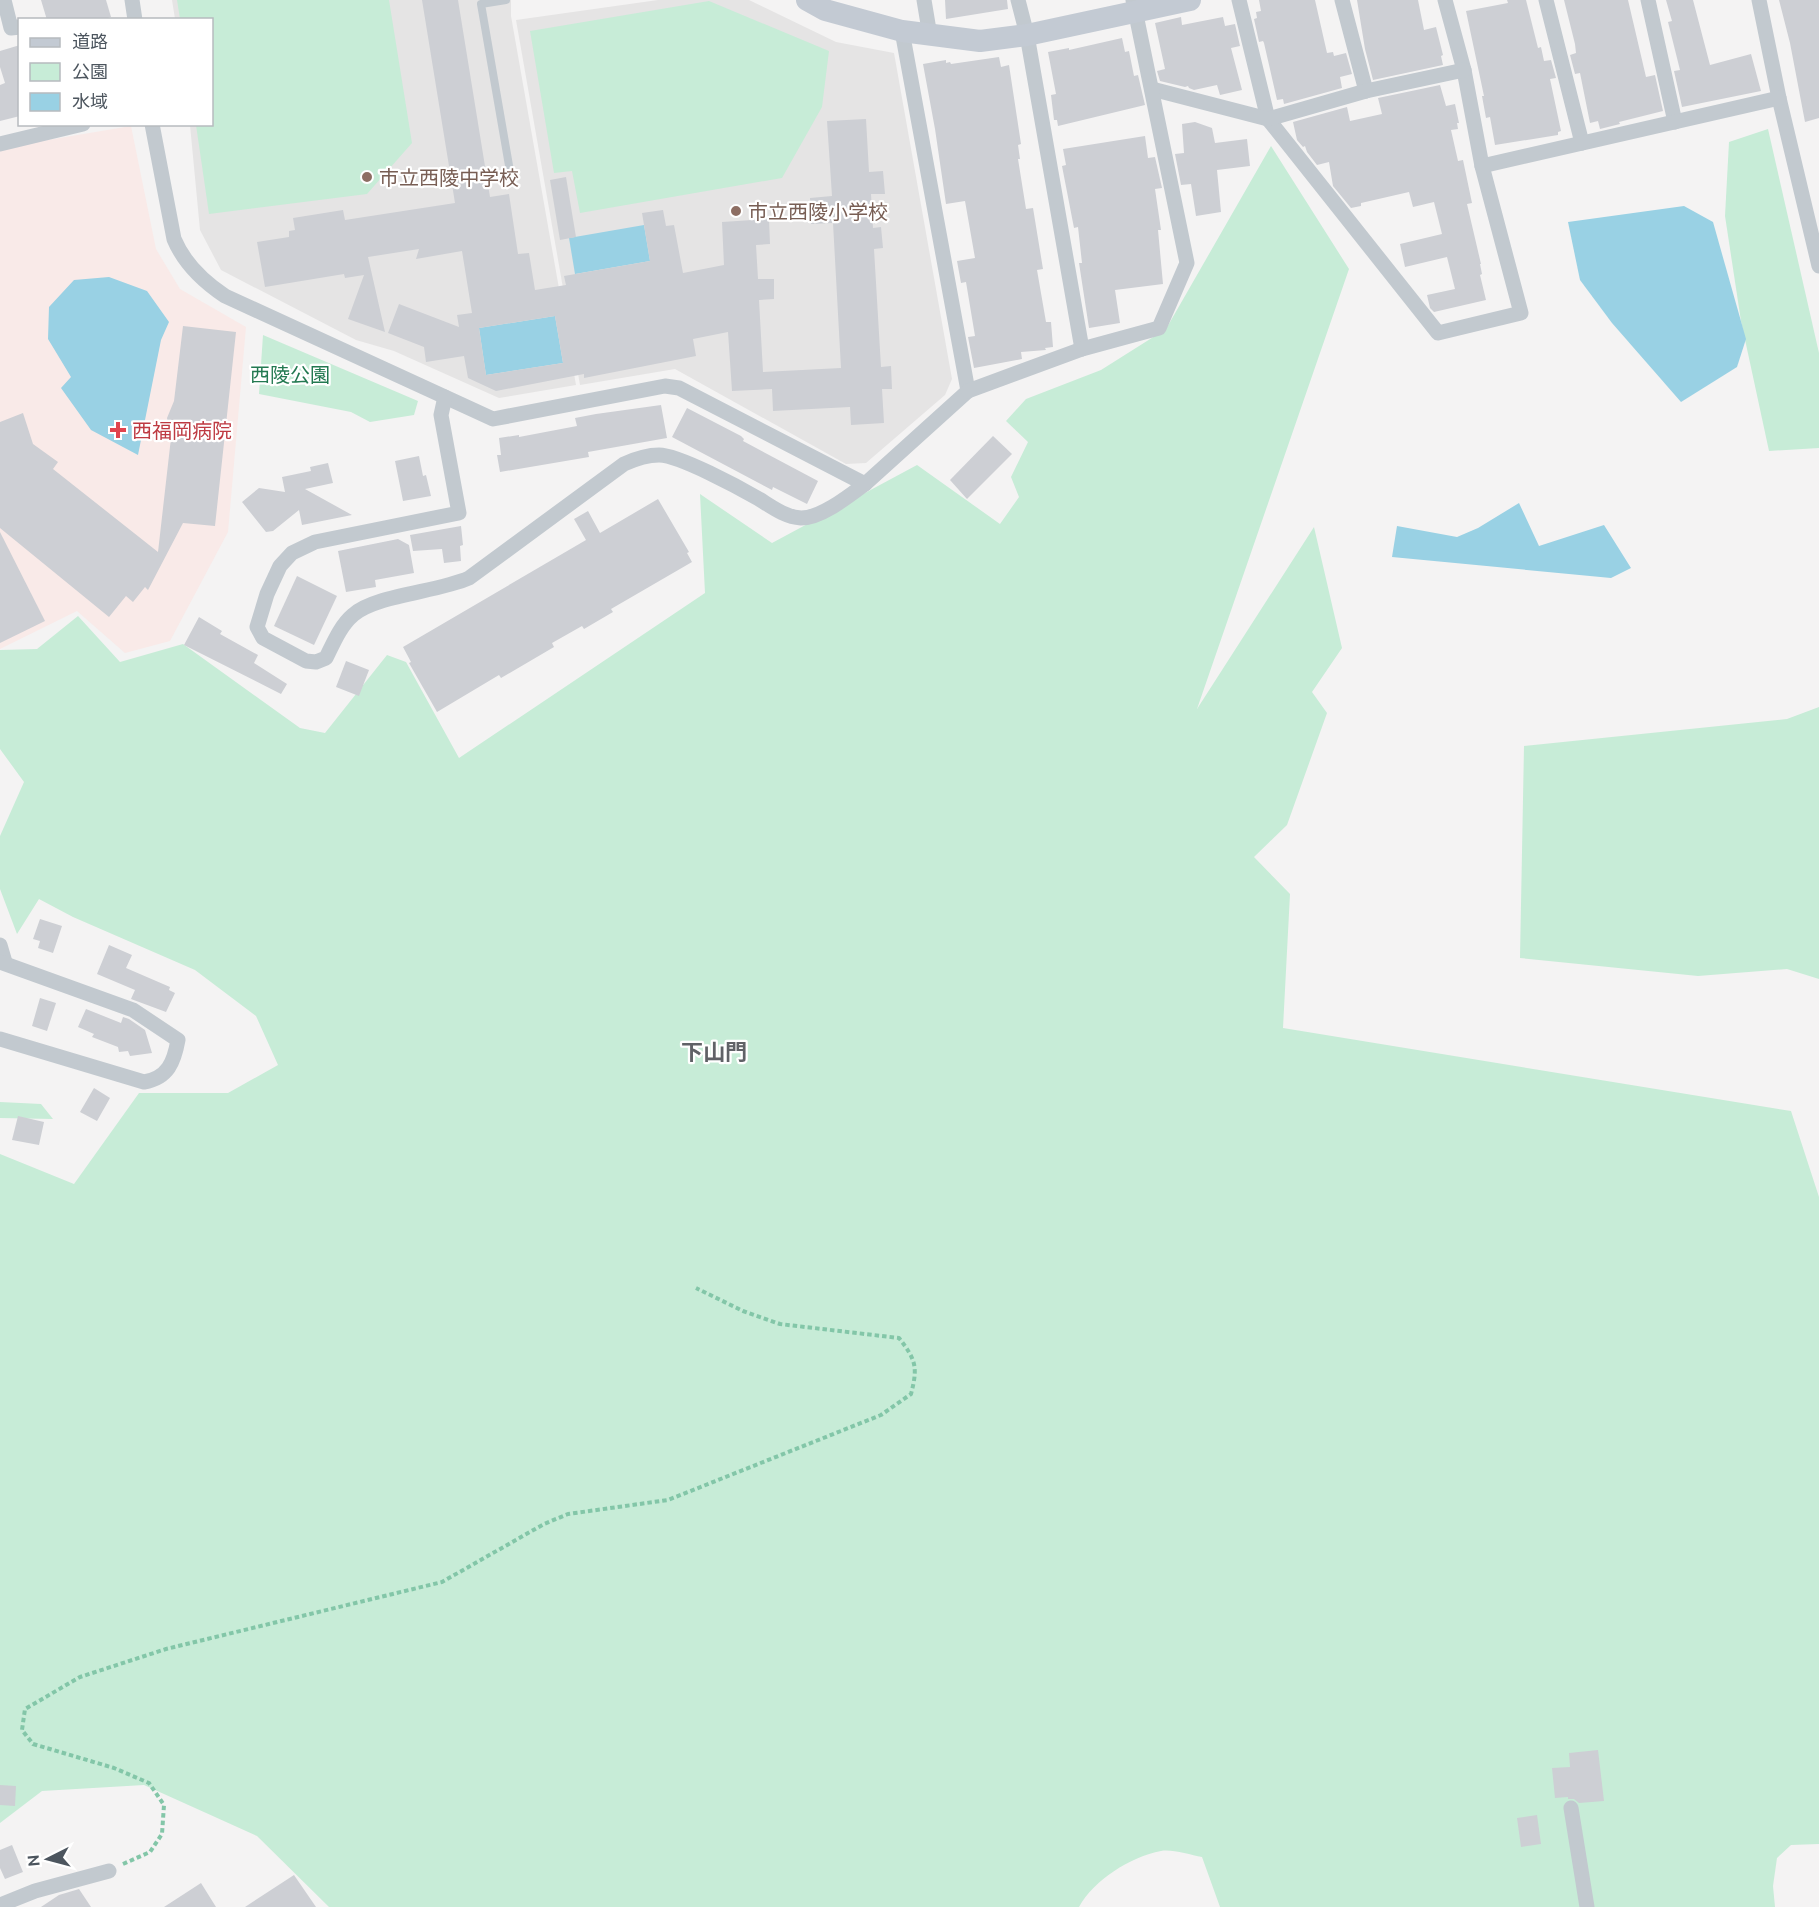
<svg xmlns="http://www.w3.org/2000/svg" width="1819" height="1907" font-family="Ubuntu,'Noto Sans JP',sans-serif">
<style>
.education{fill:#e5e4e4}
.medical{fill:#f9eae8}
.green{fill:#c7ecd7}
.water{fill:#99d1e4}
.building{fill:#cdcfd4;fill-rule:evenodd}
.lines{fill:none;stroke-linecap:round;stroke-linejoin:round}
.path{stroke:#83c6a8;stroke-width:4;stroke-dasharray:4.5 3;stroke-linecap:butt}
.lane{stroke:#c2c9cf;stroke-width:8}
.street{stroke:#c2c9cf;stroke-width:15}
.secondary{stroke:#c3cad3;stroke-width:22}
.education-dot{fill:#8d6e63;stroke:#fff;stroke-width:2}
.health-dot{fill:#e0444e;stroke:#fff;stroke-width:2}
.labels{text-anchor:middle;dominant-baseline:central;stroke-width:4.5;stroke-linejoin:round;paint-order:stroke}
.education-label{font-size:20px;fill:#785e54;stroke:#fff;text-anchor:start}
.park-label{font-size:20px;fill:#237951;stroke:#fff}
.health-label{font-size:20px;fill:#be3a42;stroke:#fff;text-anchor:start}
.quarter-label{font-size:22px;font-weight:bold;fill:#606267;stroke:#fff}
</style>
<rect width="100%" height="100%" fill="#f4f3f3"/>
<g class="education">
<path d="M172,0h339v16l65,369 -77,13 -105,-47 -38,-11 -135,-70 -21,-40 -10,-105 22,-1v-104l-37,-1z"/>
<path d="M658,0h91l87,42 58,11 58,326 -7,16 -79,68 -20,1 -171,-95 -95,16 -64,-365z"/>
</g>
<path class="medical" d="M131,126l25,123 24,40 66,38 -18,205 -58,109 -45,12 -48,-42 -77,38v-501z"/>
<g class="green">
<path d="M177,0h212l23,143 -45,51 -158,20 -13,-89 16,-1v-104l-32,-1z"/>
<path d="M709,1l120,50 -7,56 -40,71 -202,35 -8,-42 -18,2 -24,-142z"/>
<path d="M1768,129l51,224v95l-50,3 -28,-130 -16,-105 4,-74z"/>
<path d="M1271,146l78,123 -152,440 117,-182 28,121 -30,44 15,21 -40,112 -33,32 36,37 -7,134 508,83 28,86v647l-28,1 -14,13 -4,28 2,21h-555l-18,-50c-12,-2 -30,-8 -41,-6 -31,6 -67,29 -82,56h-750l-72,-71 -113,-51 -102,6 -42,32v-669l74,30 65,-91h89l50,-28 -22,-49 -61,-46 -122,-53 -34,-18 -22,35 -17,-45v-53l24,-54 -24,-33v-99l37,-1 41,-33 42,46 63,-18 117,84 25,5 62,-78 19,7 53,96 246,-165 -5,-99 72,49 145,-78 83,59 19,-27 -8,-20 17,-35 -22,-21 20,-22 75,-29 65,-41z"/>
<path d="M263,335l155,66 -4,14 -44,7 -19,-10 -92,-18z"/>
<path d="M1819,707v272l-32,-10 -89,7 -178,-18 4,-212 263,-27z"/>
<path d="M0,1102l41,2 12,15 -53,-1z"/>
</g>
<g class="water">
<path d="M1684,206l29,16 33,117 -9,28 -56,35 -69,-79 -32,-43 -12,-58z"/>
<path d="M644,225l6,36 -75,13 -6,-36z"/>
<path d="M109,277l38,14 22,31 -8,18 -23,115 -47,-25 -30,-42 10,-11 -23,-38 1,-32 25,-27z"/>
<path d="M555,316l8,47 -77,12 -7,-47z"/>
<path d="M1519,503l20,43 65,-21 27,43 -20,10 -219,-21 5,-31 60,11 21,-9z"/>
</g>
<g class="building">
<path d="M41,0h65l5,17 -10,3h-54z"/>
<path d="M422,0h36l32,197 19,-3 9,60 11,-1 6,37 31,-5 -2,-9 86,-15 -8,-48 21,-3 3,16 8,-1 9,48 41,-8 -2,-43 47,-3 1,25 -14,1 2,34h16v20l-15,1 4,72 78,-4 -8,-145 -22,1 -1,-26 22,-2 -5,-75 39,-2 3,53 14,-1 2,23h-14l2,34 8,-1 2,21 -9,1 7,118 10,-1 1,23h-10l2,34 -33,2 -1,-18 -77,4 -1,-22 -40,2 -4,-59 -35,7 3,17 -112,22v-4l-88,17 -28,-13 -4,-22 -38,6 -2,-15 -36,-14 11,-29 60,23 -2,-12 15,-2 -10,-62 -46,8 3,-10 -51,8 17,75 -37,-13 16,-44 -19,3 -1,-4 -79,13 -8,-45 32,-5v-6l6,-1 -2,-12 50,-8 2,10 110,-17zM555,316l8,47 -77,12 -7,-47z"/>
<path d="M945,0h62l1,9 -62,10z"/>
<path d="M1259,0h56l12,53 6,-1 1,4 12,-3 6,21 -12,3 2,11 -58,16 -1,-5 -6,1 -13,-57 -1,-2 -4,1 -5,-23 3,-1 -1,-6 5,-1z"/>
<path d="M1357,0h61l6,30 12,-3 7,28 -2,1 2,9 -70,15 -8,-31z"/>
<path d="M1507,0h19l12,48 3,-1 3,14 7,-1 5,18 -6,1 11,52 -3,1v3l-63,10 -5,-28 -4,1 -4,-22h2l-18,-85 42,-8z"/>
<path d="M1564,0h64l18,77 9,-2 8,36 -44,11 1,2 -20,5 -2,-8 -8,2 -10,-50 -5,1 -5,-19 6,-2 -1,-9z"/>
<path d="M1666,0h27l17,65 41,-11 10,37 -79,16 -8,-36 6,-1 -12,-48 4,-1z"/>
<path d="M1779,0h40v118l-14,4 -15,-79z"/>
<path d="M1181,17l1,8 41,-8 2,9 10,-2 5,22 -9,2 11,42 -22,5 -3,-10 -23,5 -5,-2 -1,-2 -3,1 -25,-6 -3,-10 8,-2 -10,-46z"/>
<path d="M1122,38l3,14 4,-1 5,25 4,-1 7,30 -87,21 -1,-6h-3l-3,-25 5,-1 -8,-42 21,-4v2z"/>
<path d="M20,45v71l-20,5v-36l5,-2 -5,-16v-16z"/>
<path d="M999,57l2,10 8,-2 12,79 -3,1 2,14h-2l8,50 7,-1 10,61 -6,1 9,52h5l2,25 -8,1 1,2 -25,2 1,7 -48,9 -6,-31 7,-1 -9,-54 -5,1 -4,-22 18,-3 -10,-57 -19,3 -11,-75 -12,-65 23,-4v3l4,-1 1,2z"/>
<path d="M1440,85l6,21 9,-2 4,19h-2l1,6 -7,1 7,31 5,-1 9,43 -5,1 14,60h-1l2,10 -2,1 6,25 -52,12 -4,-4 -3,-13 28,-6 -8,-32 -42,10 -5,-23 42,-10 -8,-32 -21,5 -4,-15 -48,11v3l-10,2 -18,-22 -4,-24 -12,3 -10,-13 -2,-6 -2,1 -6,-7 -4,-18 54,-15 3,14 32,-7 -4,-16z"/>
<path d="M1195,122l17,6 3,15 32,-4 3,27 -33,4 4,42 -25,4 -5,-32 -10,1 -6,-31 9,-1 -2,-29z"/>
<path d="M1145,136l3,22 7,-1 7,31 -7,1 6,41h-3l5,54 -48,6 5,33 -31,5 -10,-65h3l-4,-36 -4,1 -12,-62 4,-1 -3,-16z"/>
<path d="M566,177l10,60 -16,3 -10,-60z"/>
<path d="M183,326l53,6 -21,194 -32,-3 -35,67 -3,-3 -12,15 -7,-6 -17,21 -109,-89v-106l23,-9 10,31 25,18 -5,7 105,83 13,-114 -4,-20 7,-17z"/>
<path d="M661,405l6,33 -79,14 1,5 -89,15 -3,-17h4l-2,-17 20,-3v2l58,-11 -2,-8 21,-4z"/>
<path d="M687,408l54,28 3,3 -1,2 75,40 -11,23 -34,-17 -1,3 -100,-53z"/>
<path d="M993,436l19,18 -45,45 -17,-19z"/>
<path d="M419,456l4,20 3,-1 5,21 -28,5 -8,-40z"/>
<path d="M328,463l5,20 -28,6 47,26 -50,10 -3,-15 -26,21 -7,1 -24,-30 17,-14 26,4 -3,-15 29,-6 -1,-4z"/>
<path d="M658,499l31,53 -2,1 5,9 -81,47 2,3 -29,17 -2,-3 -30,17 2,4 -53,31 -2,-3 -62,37 -28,-49 2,-1 -8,-15 183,-107 -12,-21 14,-8 12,22z"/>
<path d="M461,526l2,19 -3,1 1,15 -17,2 -2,-14 -29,2 -3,-16z"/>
<path d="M0,532l45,89 -45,22z"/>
<path d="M398,539l11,6 5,28 -39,7 1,7 -30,5 -8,-41z"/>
<path d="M297,576l40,20 -23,49 -40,-19z"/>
<path d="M199,617l23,14 -2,3 38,21 -4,8 33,21 -6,10 -97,-49z"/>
<path d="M346,661l23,9 -10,26 -23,-9z"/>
<path d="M40,919l22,7 -9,27 -15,-5 2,-7 -7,-2z"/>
<path d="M109,945l23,10 -6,13 44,19 -1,3 6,3 -9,19 -35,-13 4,-9 -38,-16z"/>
<path d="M40,998l16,5 -9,28 -15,-5z"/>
<path d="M86,1009l35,14 2,-6 6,2 16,11 7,23 -22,3 -2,-5 -9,1 -1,-5 -26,-10 2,-3 -16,-7z"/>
<path d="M94,1088l16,10 -13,23 -17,-9z"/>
<path d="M18,1116l26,6 -5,23 -27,-5z"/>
<path d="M1598,1750l6,51 -25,2 -5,-4h-6v-2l-13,1 -3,-30 18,-1 -1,-14z"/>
<path d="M0,1785l16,1 -1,20 -15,-1z"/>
<path d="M1537,1815l4,29 -20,3 -4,-29z"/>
<path d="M12,1845l11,27 -18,7 -5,-11v-18z"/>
<path d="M294,1875l22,32h-71z"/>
<path d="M201,1883l15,24h-52z"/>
<path d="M79,1889l12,18h-50l18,-12z"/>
</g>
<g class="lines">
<path class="path" d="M123,1864l27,-12 12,-18 2,-29 -15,-22 -35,-15 -81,-24 -11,-14 3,-21 55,-32 86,-28 276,-67 102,-58 24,-10 100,-14 213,-85 30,-21c7,-27 5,-34 -12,-56l-119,-14 -37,-13 -47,-23"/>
<path class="lane" d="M506,0l-25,4 30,173"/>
<g class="street">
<path d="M4,0l7,28 9,-1"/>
<path d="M132,0l3,20"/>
<path d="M924,0l6,36"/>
<path d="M1018,0l9,35 55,314"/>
<path d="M1239,0l29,119 170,214 83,-20 -39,-147 -18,-96 -19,-70"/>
<path d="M1342,0l24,91"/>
<path d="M1546,0l36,143"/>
<path d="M1648,0l27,122"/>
<path d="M1759,0l20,98 40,168"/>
<path d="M1152,89l116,30 98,-28 98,-21"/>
<path d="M152,124l22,115c10,24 30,43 51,57l268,123 172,-33 14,2 186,96 103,-93 -66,-360"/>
<path d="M0,144l83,-20"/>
<path d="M1482,166l297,-68"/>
<path d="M968,391l114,-42 77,-21 28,-65 -54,-263"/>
<path d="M445,397l-4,18 18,98 -144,29 -23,11 -12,13 -13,28 -10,33 6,11 43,23 10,1 10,-4c7,-14 14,-32 27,-43 22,-20 85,-23 116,-37l155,-114c11,-5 22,-9 35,-9 20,0 81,33 100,44 13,8 26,18 42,19 20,0 48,-22 64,-34"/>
<path d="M0,945l5,17"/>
<path d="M0,962l133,48 45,30c-4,22 -10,38 -34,42l-144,-43"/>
<path d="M1571,1808l16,99"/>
<path d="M0,1905l35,-14 74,-20"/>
</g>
<path class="secondary" d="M807,0l18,10 77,21 78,10 47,-6 163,-35"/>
</g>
<g class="education-dot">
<circle cx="367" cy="177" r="6"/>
<circle cx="736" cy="211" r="6"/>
</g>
<path class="health-dot" d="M115 421h6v6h6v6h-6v6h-6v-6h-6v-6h6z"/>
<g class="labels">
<g class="education-label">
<text x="379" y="177">市立西陵中学校</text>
<text x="748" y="211">市立西陵小学校</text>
</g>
<g class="park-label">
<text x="290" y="374">西陵公園</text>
</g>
<g class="health-label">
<text x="132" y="430">西福岡病院</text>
</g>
<g class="quarter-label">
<text x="714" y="1051">下山門</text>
</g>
</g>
<rect x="18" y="18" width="195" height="108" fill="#ffffff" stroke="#b7bbbf" stroke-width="1.5"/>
<rect x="30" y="38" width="30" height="9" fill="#c3cad3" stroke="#b7bbbf" stroke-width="1.5"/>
<text x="72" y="48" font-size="18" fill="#4c555e">道路</text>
<rect x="30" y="63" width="30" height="18" fill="#c7ecd7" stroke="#b7bbbf" stroke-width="1.5"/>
<text x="72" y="78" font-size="18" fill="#4c555e">公園</text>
<rect x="30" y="93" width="30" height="18" fill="#99d1e4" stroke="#b7bbbf" stroke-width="1.5"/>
<text x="72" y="108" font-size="18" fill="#4c555e">水域</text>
<g transform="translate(48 1859) rotate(264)" stroke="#ffffff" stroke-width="4.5" paint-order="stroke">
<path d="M0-4.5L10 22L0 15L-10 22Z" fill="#4c555e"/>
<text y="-9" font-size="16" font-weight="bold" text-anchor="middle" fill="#4c555e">N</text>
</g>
</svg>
